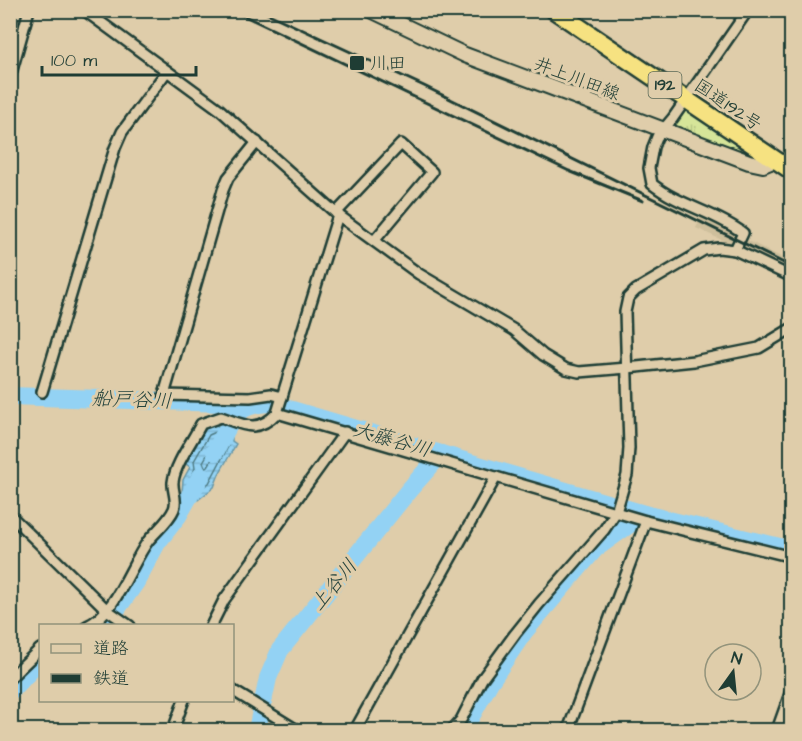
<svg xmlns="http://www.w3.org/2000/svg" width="802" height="741" font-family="'Architects Daughter','Klee One',sans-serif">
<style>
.built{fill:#cebf9c}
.grass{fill:url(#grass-tufts);stroke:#7a9166;stroke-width:1.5}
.water{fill:url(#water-rules);stroke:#6596a7;stroke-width:1.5}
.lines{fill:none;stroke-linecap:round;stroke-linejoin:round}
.shore{stroke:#4d7981;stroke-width:1.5}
.river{stroke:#93d2f4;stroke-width:18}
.street-casing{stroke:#1f3d34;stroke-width:14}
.secondary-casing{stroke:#1f3d34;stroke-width:18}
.highway-casing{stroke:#1f3d34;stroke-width:21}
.street{stroke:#dfcdaa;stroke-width:9}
.secondary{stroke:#dfcdaa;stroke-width:14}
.highway{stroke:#f6e281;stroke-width:16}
.rail{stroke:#1f3d34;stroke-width:3}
.poi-dot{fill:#1f3d34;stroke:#dfcdaa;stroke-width:2}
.labels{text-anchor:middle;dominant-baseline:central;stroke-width:6;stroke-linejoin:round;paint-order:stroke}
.shield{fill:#dfcdaa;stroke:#596857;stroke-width:1.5}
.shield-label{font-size:16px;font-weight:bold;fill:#1f3d34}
.poi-label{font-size:18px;fill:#1f3d34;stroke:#dfcdaa;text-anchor:start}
.street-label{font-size:18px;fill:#1f3d34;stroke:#dfcdaa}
.water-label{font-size:20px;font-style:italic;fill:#25443e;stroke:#dfcdaa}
</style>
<defs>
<pattern id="grass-tufts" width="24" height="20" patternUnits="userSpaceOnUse" patternTransform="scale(1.5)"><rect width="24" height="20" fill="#d6e599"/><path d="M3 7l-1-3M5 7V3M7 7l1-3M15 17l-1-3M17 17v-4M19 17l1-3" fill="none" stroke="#b7c584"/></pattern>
<pattern id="water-rules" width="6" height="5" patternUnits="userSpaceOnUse" patternTransform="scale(1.5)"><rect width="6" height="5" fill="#93d2f4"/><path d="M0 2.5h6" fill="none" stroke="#7eb5d2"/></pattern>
</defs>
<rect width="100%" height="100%" fill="#dfcdaa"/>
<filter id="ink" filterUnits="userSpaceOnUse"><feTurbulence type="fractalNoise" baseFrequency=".0167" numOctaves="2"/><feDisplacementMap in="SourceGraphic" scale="12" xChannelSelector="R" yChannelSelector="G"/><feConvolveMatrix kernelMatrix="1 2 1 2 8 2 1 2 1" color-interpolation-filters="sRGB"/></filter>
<g filter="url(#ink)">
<path class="built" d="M701,217l90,45v10l-95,-44z"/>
<path class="grass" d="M684,106l60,39 -6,6 -69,-25z"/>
<path class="water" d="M216,425l16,8v8l4,3 -17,30 -5,13 -16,13 -16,-7 1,-13 7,-13 -4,-3 19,-35z"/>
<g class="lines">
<g class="shore">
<path d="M216,432l9,5 3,10 -19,36 -13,9 -6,-4v-7l5,-13 -1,-7 15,-26z"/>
<path d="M215,441l3,1 1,5 -11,19 -3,1 -2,-5z"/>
</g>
<g class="river">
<path d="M10,396l243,8"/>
<path d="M215,452c16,-28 16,-47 53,-49l376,111 148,36"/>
<path d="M103,626l4,-3 29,-41 21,-39 21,-27 23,-40"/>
<path d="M10,692l30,-32"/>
<path d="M257,730l11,-52 12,-28 129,-160 32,-36"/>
<path d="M461,730l6,-6 23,-42 34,-50 71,-83 49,-35"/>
</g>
<g class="street-casing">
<g id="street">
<path d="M84,10l135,99 119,106 81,59 95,56 29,25 23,14 13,3 48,-4 67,-7 65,-13 33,-20"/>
<path d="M10,77l19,-67"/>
<path d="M257,142l-29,36 -5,12 -59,205 86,2 21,-3 11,3"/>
<path d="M336,213l65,-69 31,28 -58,69"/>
<path d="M735,250l8,-17c-28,-21 -63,-27 -91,-49l-3,-16 4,-21 4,-10 16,-19 75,-108"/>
<path d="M42,392l73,-244 7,-16 45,-61"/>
<path d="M277,413l369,108 146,36"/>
<path d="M10,515l97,95 23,16"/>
<path d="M87,626c29,-13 43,-60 61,-85 8,-10 21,-20 26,-32 4,-9 -2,-18 -1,-27 2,-18 20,-42 28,-58l20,-7c23,8 36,17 56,-4l61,-198"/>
<path d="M211,626l13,-26 121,-168"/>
<path d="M10,678l30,-29"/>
<path d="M232,690l65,40"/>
<path d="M173,730l11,-30"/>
<path d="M355,730l141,-253"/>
<path d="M452,730l9,-10 21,-41 33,-45 24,-30 65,-74 12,-18 11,-37 2,-27 -4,-136 3,-14 8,-8 68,-40 15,-2 16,2 57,27"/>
<path d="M568,730l78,-209"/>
<path d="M777,730l15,-42"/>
</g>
</g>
<g class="secondary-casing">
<path id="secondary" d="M371,10l94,45 284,107 14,3 12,-5"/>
</g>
<g class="highway-casing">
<path id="highway" d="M554,10l238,161"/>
</g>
<use href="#street" class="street"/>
<use href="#secondary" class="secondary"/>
<use href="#highway" class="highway"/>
<g class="rail">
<path d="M232,10l337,161 74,30"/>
<path d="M260,10l164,76 368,181"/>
</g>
</g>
</g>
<rect class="poi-dot" x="349" y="55" width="16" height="16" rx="3"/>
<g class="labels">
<rect class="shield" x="648.5" y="72" width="33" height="26" rx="4.5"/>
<g class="shield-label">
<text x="665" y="85">192</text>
</g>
<g class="poi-label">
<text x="370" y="63">川田</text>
</g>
<g class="street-label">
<text transform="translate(577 79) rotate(21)">井上川田線</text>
<text transform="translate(728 105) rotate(34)">国道192号</text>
</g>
<g class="water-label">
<text transform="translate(132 400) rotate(2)">船戸谷川</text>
<text transform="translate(392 440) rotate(16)">大藤谷川</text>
<text transform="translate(334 585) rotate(-50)">上谷川</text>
</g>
</g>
<rect width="802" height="741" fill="none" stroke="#dfcdaa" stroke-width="36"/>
<rect x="18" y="18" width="766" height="705" fill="none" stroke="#1f3d34" stroke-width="2" filter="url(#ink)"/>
<rect x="39" y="624" width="195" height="78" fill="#dfcdaa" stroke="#92937b" stroke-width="1.5"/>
<rect x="51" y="644" width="30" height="9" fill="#dfcdaa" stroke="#92937b" stroke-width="1.5"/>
<text x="93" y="654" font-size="18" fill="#1f3d34">道路</text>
<rect x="51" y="674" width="30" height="9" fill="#1f3d34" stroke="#92937b" stroke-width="1.5"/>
<text x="93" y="684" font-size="18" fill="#1f3d34">鉄道</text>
<g transform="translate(733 672) rotate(15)"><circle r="28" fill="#dfcdaa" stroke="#92937b" stroke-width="1.5"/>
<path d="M0-4.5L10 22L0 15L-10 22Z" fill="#1f3d34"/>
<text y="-9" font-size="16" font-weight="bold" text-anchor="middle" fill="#1f3d34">N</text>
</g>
<path d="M42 66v9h154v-9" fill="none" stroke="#1f3d34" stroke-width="3"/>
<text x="51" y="66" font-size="18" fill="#1f3d34" stroke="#dfcdaa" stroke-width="4.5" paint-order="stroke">100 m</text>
</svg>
